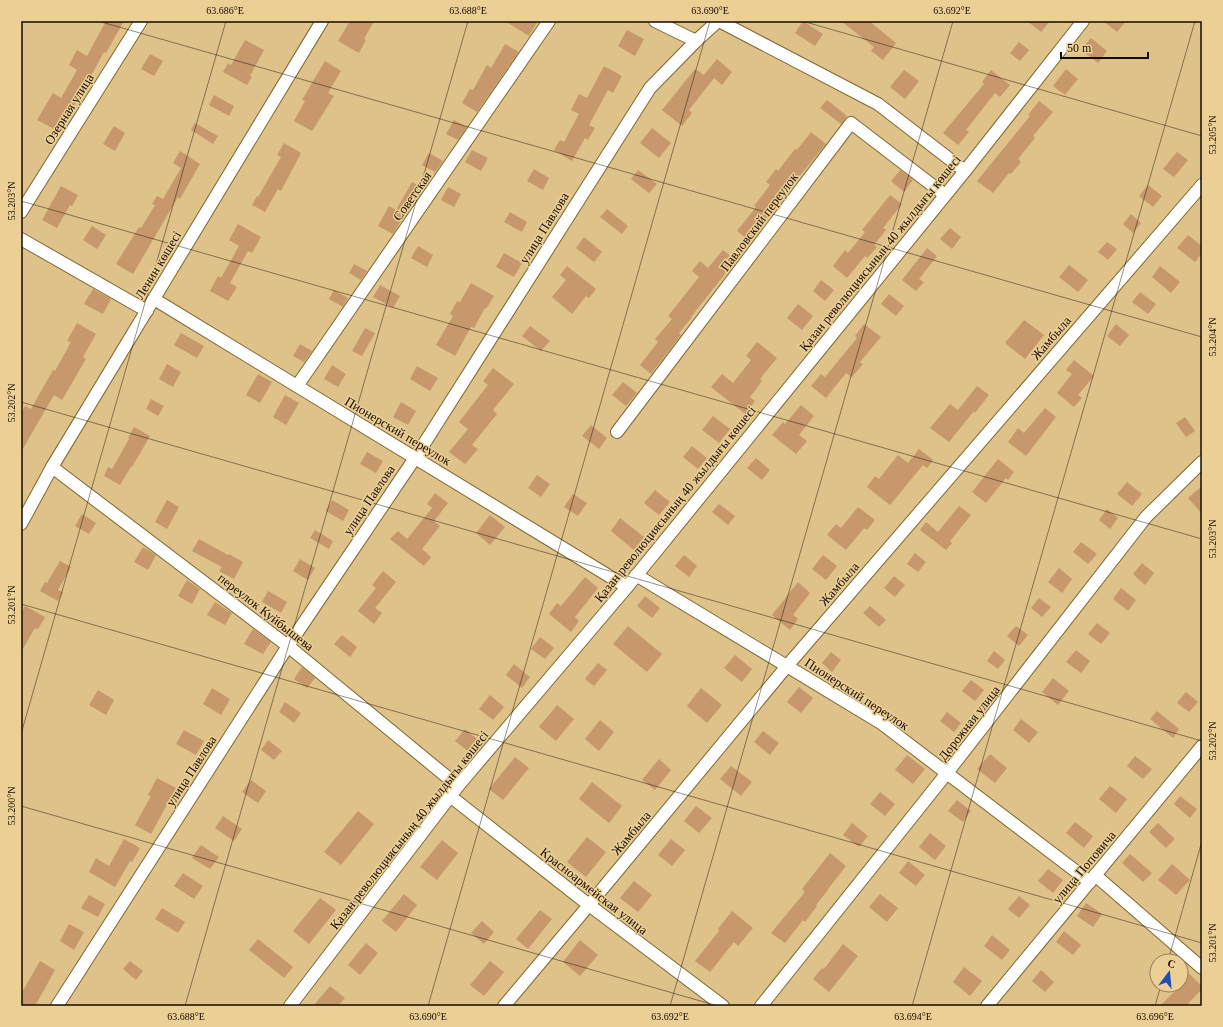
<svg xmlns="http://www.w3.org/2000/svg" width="1223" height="1027" font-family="Georgia,serif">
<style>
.building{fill:#c6986c}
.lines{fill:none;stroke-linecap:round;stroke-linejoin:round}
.minor-casing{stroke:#81672f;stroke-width:14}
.minor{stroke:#fff;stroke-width:12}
.ticks{fill:none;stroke:#150b00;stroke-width:1;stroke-opacity:0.45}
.labels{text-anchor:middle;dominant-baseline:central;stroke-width:3;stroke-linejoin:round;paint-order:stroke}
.street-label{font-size:13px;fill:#150b00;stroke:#eccf95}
.neatline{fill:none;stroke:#150b00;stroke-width:1.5}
.ticks-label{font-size:10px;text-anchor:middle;fill:#150b00}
</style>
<rect width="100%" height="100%" fill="#dec289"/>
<g class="building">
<path d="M106,21h18l-18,32 -2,-1 -16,29h1l-22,36 -4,-3 -9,15 -17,-9 16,-27 8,5 16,-28 -8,-5 8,-15 10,6z"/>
<path d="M350,21h24l-10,18 2,1 -7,13 -21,-12z"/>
<path d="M505,21h33l-9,15z"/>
<path d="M803,21l20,13 -8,12 -20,-13z"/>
<path d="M841,21h28l27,22 -13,17 -12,-9 3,-4z"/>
<path d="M1027,21h23l-9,11z"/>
<path d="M1103,21h23l-9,11z"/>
<path d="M627,30l17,9 -9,17 -17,-10z"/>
<path d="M1091,38l16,13 -9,12 -17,-13z"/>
<path d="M245,40l19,10 -14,26 2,1 -5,8 -24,-13 5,-9 3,2z"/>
<path d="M1019,42l10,8 -9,11 -10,-8z"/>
<path d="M505,44l14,8 -42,60 -15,-9 8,-14 3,1 14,-25 4,3z"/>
<path d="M150,54l13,7 -9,15 -13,-7z"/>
<path d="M717,59l15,13 -10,13 -8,-7 -25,32 3,3 -10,13 -20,-16 33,-41 9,6z"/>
<path d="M325,61l16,10 -13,22 6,3 -22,35 -18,-10 11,-20 -3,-1z"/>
<path d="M604,66l18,10 -9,17 -5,-3 -19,35 6,3 -7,12 -3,-2 -13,23 -18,-11 6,-10 4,2 15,-28 -8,-4 8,-16 8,4z"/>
<path d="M1066,69l12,10 -13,16 -12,-9z"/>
<path d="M904,70l15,11 -14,18 -15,-12z"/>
<path d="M991,70l19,15 -10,12 -5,-4 -29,37 3,2 -11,13 -15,-12 41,-49 -2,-2z"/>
<path d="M214,95l20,11 -5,10 -20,-11z"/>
<path d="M827,100l20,16 -6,8 -21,-16z"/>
<path d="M1039,101l14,11 -20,24 2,2 -17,21 3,3 -10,12 -2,-1 -16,20 -16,-12 53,-65 -2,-1z"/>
<path d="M454,120l13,7 -9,13 -12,-6z"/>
<path d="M195,123l23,13 -5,8 -22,-14z"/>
<path d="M114,126l11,7 -10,18 -12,-7z"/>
<path d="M652,128l19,15 -12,15 -19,-15z"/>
<path d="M811,132l15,12 -49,59 1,1 -28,37 -13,-10 19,-24 -2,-1 16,-21 -4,-3 10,-13 2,2 17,-22 2,1z"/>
<path d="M284,143l17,10 -20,38 -3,-2 -13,23 -13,-7 5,-9 1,1 23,-40 -4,-2z"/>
<path d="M472,150l16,8 -7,13 -16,-9z"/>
<path d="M180,151l20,13 -20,35 -2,-2 -45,77 -17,-10 23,-37 2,1 14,-23 -3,-1 5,-8 6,3 18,-31 -8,-5z"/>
<path d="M1177,152l11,8 -14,17 -11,-8z"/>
<path d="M429,153l14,8 -8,11 -13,-7z"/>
<path d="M534,169l15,9 -6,12 -16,-9z"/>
<path d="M638,170l19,14 -8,9 -18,-14z"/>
<path d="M900,170l13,10 -9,12 -13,-11z"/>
<path d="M412,182l12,7 -10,14 -2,-1 -19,32 -15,-8 11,-20 7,4z"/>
<path d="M1148,185l14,11 -9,11 -14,-11z"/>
<path d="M61,186l17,9 -6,11 -2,-1 -13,23 -15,-8z"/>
<path d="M448,187l13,7 -7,13 -13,-7z"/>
<path d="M890,195l12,9 -19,24 3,2 -12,15 3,2 -10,11 -2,-2 -18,22 -14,-12 12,-16 3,3 17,-21 -3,-2z"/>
<path d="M607,209l21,17 -6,8 -22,-17z"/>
<path d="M510,212l17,10 -5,10 -18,-10z"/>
<path d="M1131,214l10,9 -8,10 -10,-9z"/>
<path d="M238,224l23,13 -9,16 -4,-2 -18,32 7,4 -9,14 -18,-10 8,-15 3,2 18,-32 -10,-6z"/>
<path d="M92,226l14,9 -9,14 -14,-9z"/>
<path d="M950,228l11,9 -9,12 -12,-10z"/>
<path d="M1188,235l14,11v7l-7,9 -18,-14z"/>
<path d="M584,237l18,15 -8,10 -18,-14z"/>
<path d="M1107,242l10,7 -9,11 -10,-8z"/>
<path d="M418,246l15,9 -6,12 -16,-9z"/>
<path d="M927,248l10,8 -18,23 5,3 -8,9 -14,-11z"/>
<path d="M723,250l13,10 -45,57h1l-13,16 2,2 -30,39 -11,-9 18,-23 -3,-3 17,-20 -4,-3 31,-39 -7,-6 8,-10 8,7z"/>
<path d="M504,253l18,10 -8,14 -18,-10z"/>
<path d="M354,264l13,7 -6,9 -12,-7z"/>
<path d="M1069,265l19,15 -10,12 -19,-15z"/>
<path d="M567,266l29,23 -7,9 -3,-2 -14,18 -20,-17 14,-17 -6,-5z"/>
<path d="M1160,266l20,16 -9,11 -19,-16z"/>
<path d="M821,280l13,10 -9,11 -12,-10z"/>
<path d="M471,283l23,13 -8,13 -1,-1 -11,20 -3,-1 -16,29 -19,-11 17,-29 -3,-2 7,-13 3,1z"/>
<path d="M380,285l20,11 -7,12 -20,-11z"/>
<path d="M93,289l18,10 -8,15 -19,-10z"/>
<path d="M334,290l14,8 -5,9 -14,-8z"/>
<path d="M1140,292l16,12 -8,10 -16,-12z"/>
<path d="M889,294l15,12 -8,10 -15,-12z"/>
<path d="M798,304l15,12 -11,14 -15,-12z"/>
<path d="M1024,320l20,15 -19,24 -20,-16z"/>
<path d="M77,323l19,11 -13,23 3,2 -24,41 -8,-5 -33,57v-39l4,-7 6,3 22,-39 2,1 16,-29 -4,-1z"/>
<path d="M864,324l17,13 -21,25 3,2 -11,13 -6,-4 -20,25 -15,-12 10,-12 4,3 32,-39 -2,-2z"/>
<path d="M1116,324l13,11 -9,11 -13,-10z"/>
<path d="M530,326l20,15 -9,10 -19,-15z"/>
<path d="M365,328l10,5 -13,23 -10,-5z"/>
<path d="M181,333l23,13 -7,12 -23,-13z"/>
<path d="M757,342l20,16 -17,21 2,2 -12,16 5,4 -10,13 -34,-27 11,-13 11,9 18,-23 -5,-4z"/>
<path d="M300,344l12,7 -8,11 -11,-6z"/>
<path d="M1074,360l20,16 -16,19 4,3 -8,9 -17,-14 15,-19 -6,-4z"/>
<path d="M167,364l14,8 -8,15 -14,-8z"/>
<path d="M332,365l14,9 -8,13 -14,-8z"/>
<path d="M417,366l21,12 -8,13 -20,-12z"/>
<path d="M493,368l21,16 -21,26 4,4 -25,31 6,4 -13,15 -16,-12 19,-23 -9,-7 29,-37 -5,-4z"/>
<path d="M258,374l14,8 -12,21 -14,-8z"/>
<path d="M623,382l14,11 -11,13 -14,-11z"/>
<path d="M977,386l12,9 -14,18 -1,-2 -25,31 -19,-14 20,-24 8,6z"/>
<path d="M285,395l14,8 -13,22 -13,-8z"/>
<path d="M151,399l13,7 -6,10 -12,-7z"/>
<path d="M401,402l15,9 -8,14 -15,-8z"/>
<path d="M801,405l13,11 -15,19 8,6 -11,13 -24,-19 11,-13 2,2z"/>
<path d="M1045,408l11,9 -30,39 -18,-14 10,-14 6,5z"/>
<path d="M713,416l17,13 -11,14 -17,-13z"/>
<path d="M1185,417l10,14 -9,6 -10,-14z"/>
<path d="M591,425l16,13 -8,11 -17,-13z"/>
<path d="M134,427l16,9 -18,31h-1l-11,18 -16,-9 4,-9 4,2 17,-30 -1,-1z"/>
<path d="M692,446l15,12 -9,11 -15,-12z"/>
<path d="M919,449l14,11 -6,8 -4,-3 -33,40 -23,-18 8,-11 4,3 19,-24 10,8z"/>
<path d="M367,452l16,9 -7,12 -16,-9z"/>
<path d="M756,458l14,12 -8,10 -15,-12z"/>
<path d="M998,459l16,13 -6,8 -2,-2 -20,25 -14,-11z"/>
<path d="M537,475l13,9 -9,13 -13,-9z"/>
<path d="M1127,482l15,12 -10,12 -15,-12z"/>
<path d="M1202,486v28l-14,-16z"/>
<path d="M655,490l15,12 -11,13 -15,-12z"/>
<path d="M435,493l13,10 -14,18 6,5 -18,23 9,8 -7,9 -34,-27 8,-8 9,8 25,-31 -5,-4z"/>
<path d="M573,494l14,9 -9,13 -14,-9z"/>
<path d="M167,500l12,7 -12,22 -12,-7z"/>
<path d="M332,500l17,10 -6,11 -17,-10z"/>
<path d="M719,504l16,12 -7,9 -16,-13z"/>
<path d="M959,506l12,9 -21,26 2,2 -6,7 -26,-20 6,-8 12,10z"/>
<path d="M858,507l17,13 -8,10 -3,-2 -18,22 -19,-15 9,-11 5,4z"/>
<path d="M1107,509l11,9 -8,11 -11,-9z"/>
<path d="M82,514l14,9 -7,11 -14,-8z"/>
<path d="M490,515l15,12 -15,18 -14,-12z"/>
<path d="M620,518l24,19 -10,13 -23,-19z"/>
<path d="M315,530l18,11 -4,8 -19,-11z"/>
<path d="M199,539l29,16 1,-1 14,8 -9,17 -15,-8 3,-4 -30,-16z"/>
<path d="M1081,542l16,12 -9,10 -15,-12z"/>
<path d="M143,547l13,8 -8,15 -14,-8z"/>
<path d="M915,553l11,9 -8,10 -11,-8z"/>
<path d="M684,555l13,11 -8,11 -14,-11z"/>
<path d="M823,555l14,11 -11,14 -14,-11z"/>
<path d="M300,559l15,9 -7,12 -15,-9z"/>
<path d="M60,561l11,6 -13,23 5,2 -5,9 -18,-10 5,-9 2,1z"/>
<path d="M1142,563l12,10 -9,12 -12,-11z"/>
<path d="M1059,568l13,11 -10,14 -14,-11z"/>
<path d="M383,571l13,11 -21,26 7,5 -8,11 -16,-13 18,-23 -4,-3z"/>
<path d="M894,576l11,9 -10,12 -11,-9z"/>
<path d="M585,577l13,11 -23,29 4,4 -8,11 -22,-18 8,-11 4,3z"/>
<path d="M187,580l13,9 -8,15 -14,-8z"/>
<path d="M798,582l12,11 -17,22 5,4 -8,11 -18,-15z"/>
<path d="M1121,588l15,12 -8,11 -15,-12z"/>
<path d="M268,591l19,11 -6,11 -19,-11z"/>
<path d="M645,596l15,12 -8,10 -15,-12z"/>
<path d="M1039,598l12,9 -9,10 -11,-9z"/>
<path d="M215,602l17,11 -7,12 -18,-10z"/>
<path d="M25,606l20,11 -7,12 -3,-1 -14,24v-39z"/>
<path d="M870,606l16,14 -7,7 -16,-14z"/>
<path d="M1097,623l13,10 -9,11 -13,-10z"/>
<path d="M628,626l34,28 -15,18 -34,-28z"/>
<path d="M1016,626l12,9 -9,11 -12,-10z"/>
<path d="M253,629l18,13 -8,12 -19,-10z"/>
<path d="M342,635l15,12 -7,10 -16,-13z"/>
<path d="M540,637l14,11 -9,11 -14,-10z"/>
<path d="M1076,650l14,11 -9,12 -15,-11z"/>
<path d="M994,651l11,9 -7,9 -11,-8z"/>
<path d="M831,652l10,8 -9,12 -10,-9z"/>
<path d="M735,655l17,14 -10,13 -18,-14z"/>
<path d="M598,663l9,7 -13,16 -9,-7z"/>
<path d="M514,664l16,13 -8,11 -16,-13z"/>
<path d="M302,667l13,11 -8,10 -13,-9z"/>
<path d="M1053,678l16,13 -11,14 -16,-13z"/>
<path d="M971,680l13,10 -9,11 -13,-10z"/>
<path d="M799,687l14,11 -12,15 -14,-11z"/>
<path d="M212,688l18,11 -9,16 -18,-11z"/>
<path d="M701,688l21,17 -15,18 -20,-17z"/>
<path d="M98,690l16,10 -8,15 -17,-10z"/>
<path d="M1186,692l12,10 -9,10 -12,-9z"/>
<path d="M490,695l14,12 -11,13 -14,-11z"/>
<path d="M285,702l16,11 -7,10 -15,-11z"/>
<path d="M557,705l17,14 -18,22 -17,-14z"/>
<path d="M1157,711l22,18 -6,9 -23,-19z"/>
<path d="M947,712l14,11 -7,9 -14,-11z"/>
<path d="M1021,719l17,13 -9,11 -16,-13z"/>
<path d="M600,720l14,12 -15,19 -14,-12z"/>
<path d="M465,729l13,11 -9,12 -14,-11z"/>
<path d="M184,730l20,11 -8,14 -20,-11z"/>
<path d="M763,731l16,12 -9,12 -16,-13z"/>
<path d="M268,740l14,11 -8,9 -13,-10z"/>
<path d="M990,754l17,14 -12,15 -18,-14z"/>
<path d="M907,755l18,14 -12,15 -18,-14z"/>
<path d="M1135,756l17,13 -9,10 -16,-13z"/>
<path d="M515,757l14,11 -26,32 -14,-11z"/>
<path d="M659,759l12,11 -16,20 -13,-10z"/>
<path d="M731,766l21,16 -11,14 -21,-17z"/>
<path d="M157,778l19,10 -25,46 -16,-9 16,-29 -3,-1z"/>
<path d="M251,780l15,11 -8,12 -16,-11z"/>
<path d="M592,782l30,24 -13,17 -30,-24z"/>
<path d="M1110,786l17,13 -11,14 -17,-14z"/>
<path d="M880,792l15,12 -10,12 -15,-12z"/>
<path d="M1180,796l17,13 -7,9 -16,-14z"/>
<path d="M957,800l14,11 -8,11 -15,-11z"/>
<path d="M696,806l16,12 -13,15 -15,-12z"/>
<path d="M358,811l16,13 -33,41 -17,-13z"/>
<path d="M223,816l19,13 -8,12 -19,-13z"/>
<path d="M1075,822l18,14 -9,12 -18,-15z"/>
<path d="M852,823l16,13 -9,11 -16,-12z"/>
<path d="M1158,823l17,16 -9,9 -17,-16z"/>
<path d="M930,833l16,13 -11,14 -16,-13z"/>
<path d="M587,837l19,15 -20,25 -19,-15z"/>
<path d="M124,839l16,9 -8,14 -2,-1 -15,26 -26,-15 7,-14 13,8z"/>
<path d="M671,839l14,11 -13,16 -14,-11z"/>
<path d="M442,840l16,13 -21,27 -17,-13z"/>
<path d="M201,845l18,12 -9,12 -18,-11z"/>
<path d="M830,853l16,13 -18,23v1l-12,15 1,1 -12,16 -2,-2 -18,23 -14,-10 34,-41 -3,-3z"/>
<path d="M1130,854l22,19 -9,9 -21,-19z"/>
<path d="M908,861l17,14 -9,11 -17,-13z"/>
<path d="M1172,864l18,16 -14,15 -18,-15z"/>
<path d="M1048,869l15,11 -10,13 -15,-12z"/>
<path d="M183,873l20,13 -9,13 -20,-13z"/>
<path d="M634,881l18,14 -14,17 -18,-14z"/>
<path d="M404,894l13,11 -21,27 -14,-11z"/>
<path d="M880,894l18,14 -11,14 -18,-15z"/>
<path d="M89,895l16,9 -7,13 -17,-9z"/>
<path d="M1019,896l11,9 -11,13 -11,-9z"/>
<path d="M320,898l16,12 -27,34 -16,-13z"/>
<path d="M1086,903l16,11 -9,13 -16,-11z"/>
<path d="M162,908l23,14 -7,11 -23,-14z"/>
<path d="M540,910l12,9 -24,30 -12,-10z"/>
<path d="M732,911l21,17 -15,18 -4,-4 -24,30 -15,-11 24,-30 -1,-2z"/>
<path d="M482,921l12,11 -10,12 -13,-11z"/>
<path d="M69,924l15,8 -10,18 -14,-9z"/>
<path d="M1064,931l17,14 -8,10 -17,-13z"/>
<path d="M992,935l18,15 -8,10 -18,-14z"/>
<path d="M258,939l35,28 -9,11 -35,-28z"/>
<path d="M580,940l18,15 -18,21 -17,-14z"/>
<path d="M366,943l12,10 -18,22 -12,-10z"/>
<path d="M843,944l15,12 -29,36 -16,-13 9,-11 2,1z"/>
<path d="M40,961l15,9 -20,36h-14v-12z"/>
<path d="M130,961l13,10 -7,9 -13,-11z"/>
<path d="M490,961l14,11 -20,24 -14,-11z"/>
<path d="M1181,966l21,20v3l-16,17h-26l21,-21z"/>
<path d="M964,967l18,14 -12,15 -17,-14z"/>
<path d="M1041,970l13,12 -9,10 -13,-11z"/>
<path d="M330,986l15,12 -7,8h-25z"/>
</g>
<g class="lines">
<g class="minor-casing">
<g id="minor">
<path d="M655,21l41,20"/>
<path d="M719,21l159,83 87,67"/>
<path d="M21,212l120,-191"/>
<path d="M21,239l126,72"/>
<path d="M154,299l473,288"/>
<path d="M297,386l252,-365"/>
<path d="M617,432l234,-309 94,72"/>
<path d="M52,467l236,179 170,140"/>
<path d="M21,524l31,-57 270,-446"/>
<path d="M636,575l245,148 209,159"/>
<path d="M450,796l139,109 134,101"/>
<path d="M1095,875l107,93"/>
<path d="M57,1006l231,-360 127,-188 235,-370 46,-47 22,-20"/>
<path d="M290,1006l168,-220 169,-199 338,-416 118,-150"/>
<path d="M504,1006l85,-101 198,-239 415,-481"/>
<path d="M761,1006l186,-233 199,-256 56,-55"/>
<path d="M987,1006l215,-260"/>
</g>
</g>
<use href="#minor" class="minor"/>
</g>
<path class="ticks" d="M98,21l1104,316M802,21l400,115M21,201l1181,338M21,402l1181,339M21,604l1181,339M21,734l205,-713M21,806l697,200M1168,961l34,-120M185,1006l283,-985M428,1006l282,-985M670,1006l283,-985M912,1006l283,-985M1155,1006l6,-21"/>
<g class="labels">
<g class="street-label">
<text transform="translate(69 109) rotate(-58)">Озерная улица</text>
<text transform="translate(412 196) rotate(-55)">Советская</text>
<text transform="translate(759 222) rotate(-53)">Павловский переулок</text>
<text transform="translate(544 228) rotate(-58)">улица Павлова</text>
<text transform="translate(880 253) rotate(-51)">Қазан революциясының 40 жылдығы көшесі</text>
<text transform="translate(158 265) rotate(-59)">Ленин көшесі</text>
<text transform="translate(1051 338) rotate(-49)">Жамбыла</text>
<text transform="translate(398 431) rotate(31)">Пионерский переулок</text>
<text transform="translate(369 500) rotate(-56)">улица Павлова</text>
<text transform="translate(675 504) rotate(-51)">Қазан революциясының 40 жылдығы көшесі</text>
<text transform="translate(839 584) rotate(-49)">Жамбыла</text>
<text transform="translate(266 612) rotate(38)">переулок Куйбышева</text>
<text transform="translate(857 694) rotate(33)">Пионерский переулок</text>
<text transform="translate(969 723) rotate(-52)">Дорожная улица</text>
<text transform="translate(191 771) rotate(-57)">улица Павлова</text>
<text transform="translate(409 830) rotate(-52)">Қазан революциясының 40 жылдығы көшесі</text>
<text transform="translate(631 833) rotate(-50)">Жамбыла</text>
<text transform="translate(1084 867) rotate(-50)">улица Поповича</text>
<text transform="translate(594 891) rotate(38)">Красноармейская улица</text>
</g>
</g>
<rect width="1223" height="1027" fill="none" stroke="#eccf95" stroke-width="44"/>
<g transform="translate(1169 973) rotate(16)"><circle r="19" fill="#eccf95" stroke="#968159"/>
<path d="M0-3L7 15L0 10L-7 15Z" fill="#204bb9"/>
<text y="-6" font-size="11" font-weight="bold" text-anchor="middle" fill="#150b00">С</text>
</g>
<path d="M1061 52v6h87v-6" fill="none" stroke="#150b00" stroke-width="2"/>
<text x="1067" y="52" font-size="12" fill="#150b00" stroke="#eccf95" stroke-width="3" paint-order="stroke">50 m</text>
<rect x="22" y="22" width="1179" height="983" class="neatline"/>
<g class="ticks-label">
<text x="225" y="14">63.686°E</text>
<text x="468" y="14">63.688°E</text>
<text x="710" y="14">63.690°E</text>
<text x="952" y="14">63.692°E</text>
<text transform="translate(1212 135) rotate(-90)" y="4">53.205°N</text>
<text transform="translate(11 201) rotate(-90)" y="4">53.203°N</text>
<text transform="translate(1212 337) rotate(-90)" y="4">53.204°N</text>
<text transform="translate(11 403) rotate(-90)" y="4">53.202°N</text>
<text transform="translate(1212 539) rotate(-90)" y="4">53.203°N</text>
<text transform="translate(11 605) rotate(-90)" y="4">53.201°N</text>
<text transform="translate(1212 741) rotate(-90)" y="4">53.202°N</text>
<text transform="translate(11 806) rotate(-90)" y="4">53.200°N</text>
<text transform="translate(1212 943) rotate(-90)" y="4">53.201°N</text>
<text x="186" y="1020">63.688°E</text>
<text x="428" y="1020">63.690°E</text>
<text x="670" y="1020">63.692°E</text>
<text x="913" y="1020">63.694°E</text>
<text x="1155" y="1020">63.696°E</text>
</g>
</svg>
